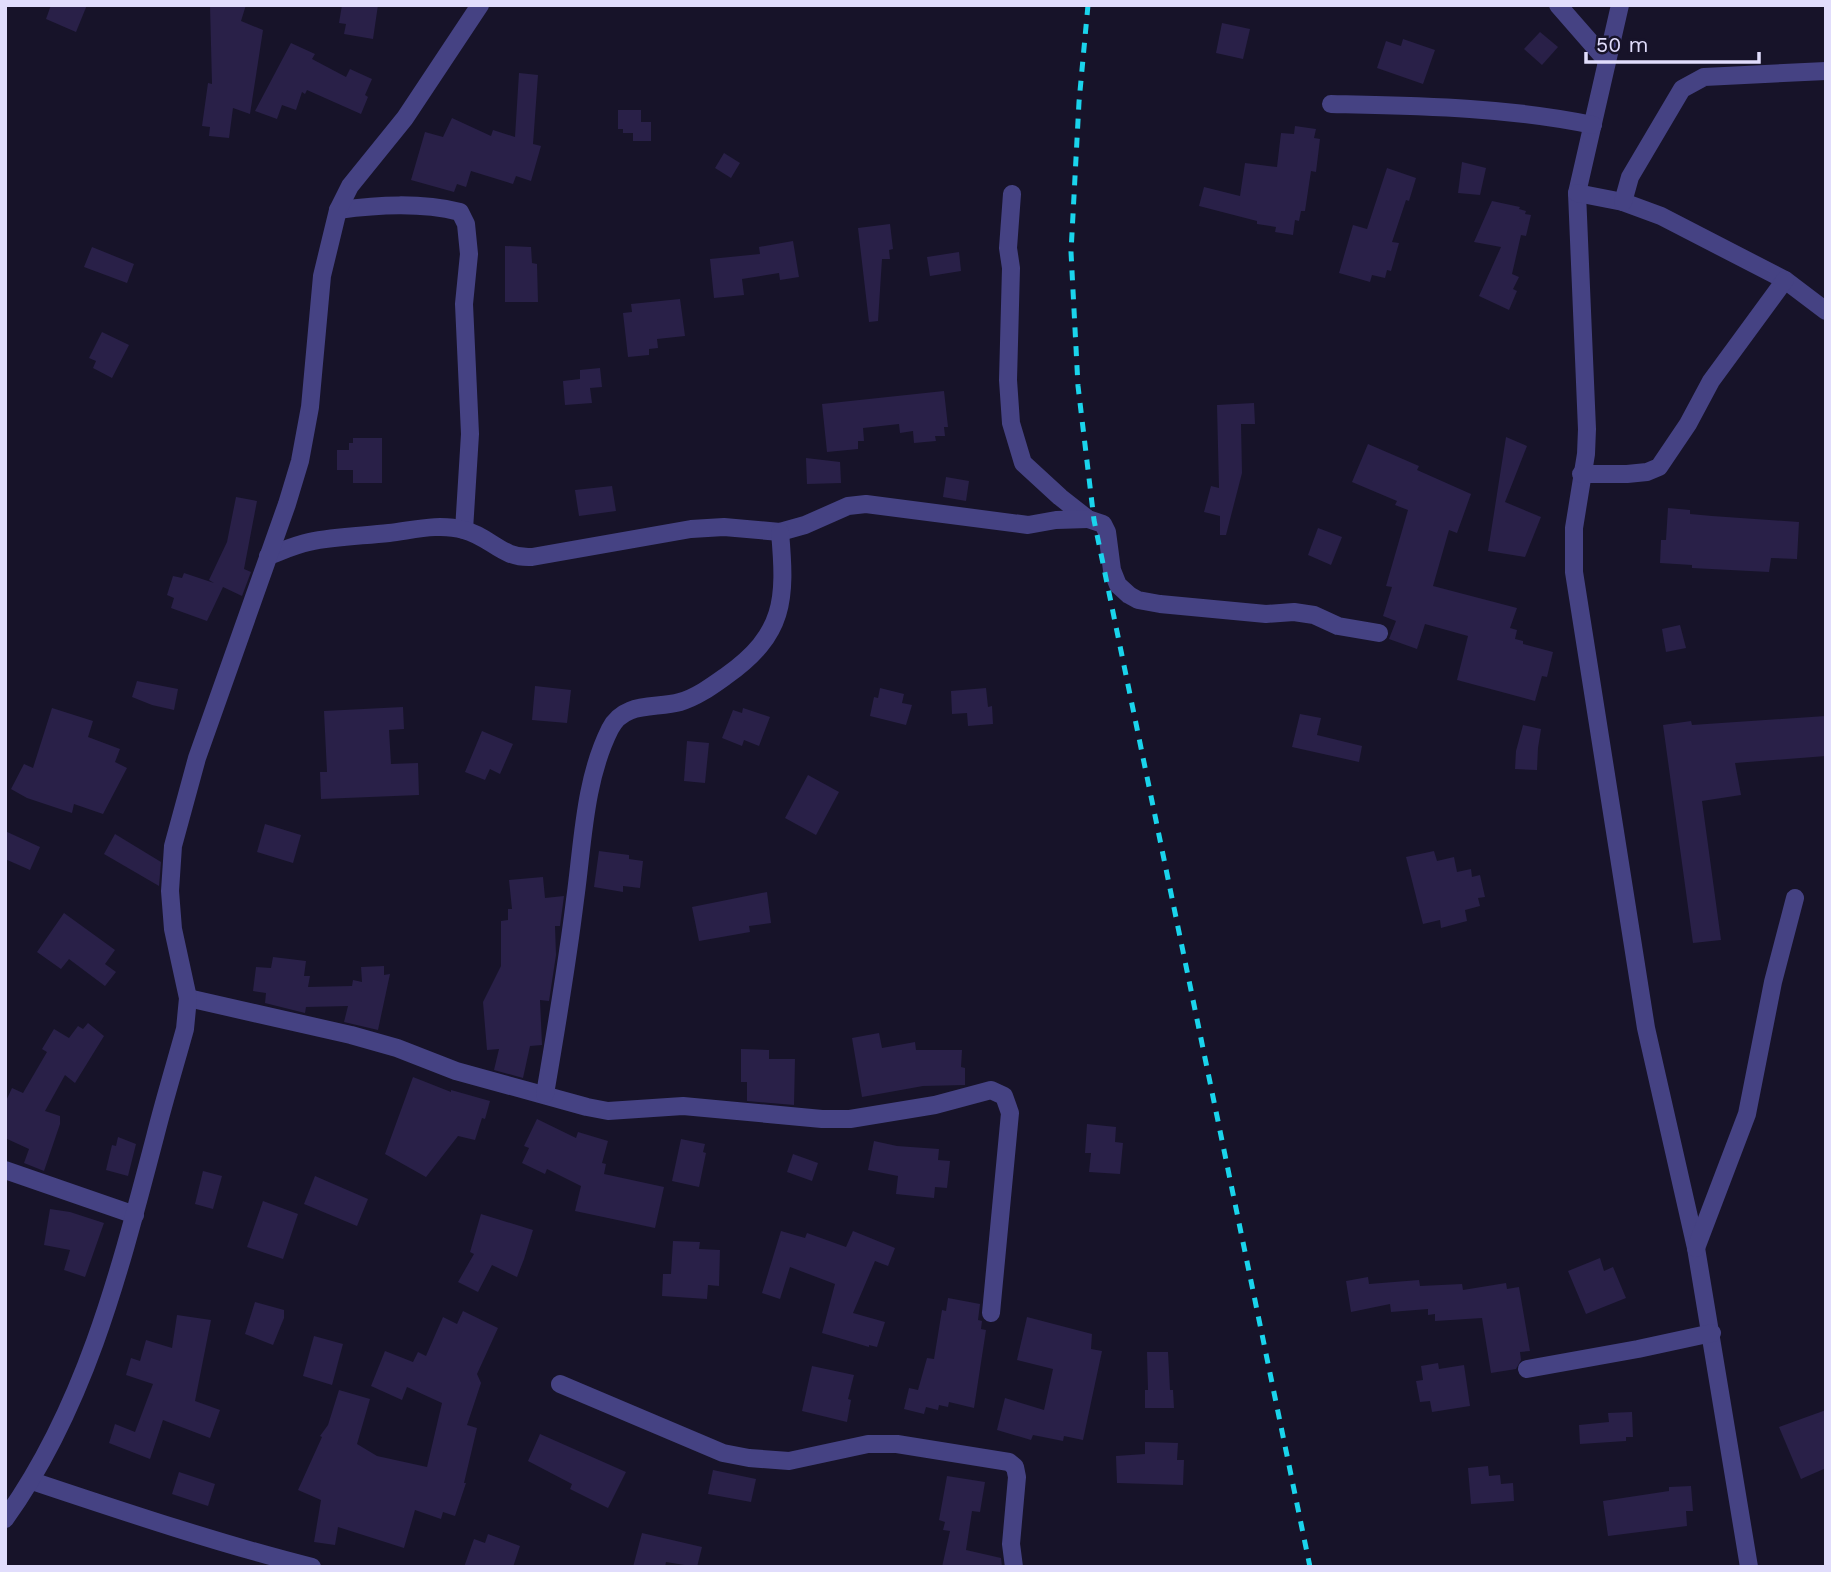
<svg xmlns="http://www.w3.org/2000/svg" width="1831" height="1572" font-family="'Work Sans',sans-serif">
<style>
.building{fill:#292048}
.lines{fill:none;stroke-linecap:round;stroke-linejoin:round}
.minor{stroke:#454283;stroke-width:18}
.rail{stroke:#1ad4ec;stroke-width:5;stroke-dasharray:10 9;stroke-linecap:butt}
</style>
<rect width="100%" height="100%" fill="#171329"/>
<g class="building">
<path d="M51,5h36l-11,27 -30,-13z"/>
<path d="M210,5h36l-5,16 22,9 -13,84 -17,-6 -4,30 -20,-2 1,-9 -8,-1 6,-43 4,1z"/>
<path d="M342,5h36l-5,34 -29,-5 2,-10 -7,-1z"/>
<path d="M1222,23l28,6 -7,30 -27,-6z"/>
<path d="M1540,32l18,15 -16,18 -18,-16z"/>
<path d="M1403,39l32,11 -12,34 -46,-16 9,-27 15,5z"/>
<path d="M291,43l24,11 -3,5 34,18 4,-8 22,10 -7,16 3,2 -7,17 -54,-24 -2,4 -3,-2 -6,18 -14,-5 -5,14 -22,-8z"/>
<path d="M519,73l19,2 -5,69 8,2 -10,35 -15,-5 -3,8 -42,-13 -5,16 -9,-3 -3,8 -43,-12 14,-48 18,5 9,-19 39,18 2,-6 22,7z"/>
<path d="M618,110h23v12h10v19h-18v-8h-10v-4h-5z"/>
<path d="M1295,126l21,3 -2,9 6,1 -4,33 -5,-1 -6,40h-4l-2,10 -4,-1 -2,15 -18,-3 1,-5 -19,-3v-3l-58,-15 5,-19 36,9 5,-33 32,4 4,-34 13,1z"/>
<path d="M724,153l16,10 -9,15 -16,-10z"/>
<path d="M1462,162l24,6 -6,27 -22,-2z"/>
<path d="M1387,168l29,10 -7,23 -3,-1 -14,42 7,1 -8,28 -4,-1 -2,8 -13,-3 -2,7 -31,-9 14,-48 14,4z"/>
<path d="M1492,201l28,6 -1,2 7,2 -1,3 6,1 -5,21 -5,-1 -9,39 7,3 -6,12 4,2 -8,19 -30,-14 22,-49 -27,-5z"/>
<path d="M890,224l3,25 -4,1 1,9h-8l-4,62 -9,1 -11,-94z"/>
<path d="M793,241l6,36 -19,3 -1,-7 -37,6 2,16 -30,3 -4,-39 50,-5 -1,-7z"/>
<path d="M505,246l26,1 1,16 5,1 1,38h-33z"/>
<path d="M92,247l42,17 -7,19 -43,-16z"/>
<path d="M959,252l2,19 -31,5 -3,-19z"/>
<path d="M680,299l5,37 -28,3 1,9 -9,1v6l-21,2 -5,-44 9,-1 -1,-8z"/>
<path d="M102,332l27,13 -17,33 -19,-10 3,-7 -7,-3z"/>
<path d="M600,368l2,19 -12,1 2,15 -27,2 -2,-24 17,-2v-9z"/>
<path d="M944,391l4,36h-4l1,9h-10l1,5 -22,2 -1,-12 -13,2 -1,-9 -36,4 1,13h-6v8l-31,3 -5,-48z"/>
<path d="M1254,403l1,21h-14l1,49 -16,62h-6v-19l-16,-4 7,-26 8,2 -2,-83z"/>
<path d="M1506,437l21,9 -22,56 36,15 -16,40 -37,-6z"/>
<path d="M353,438h29v45h-29v-13h-16v-20h12v-7h4z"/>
<path d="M1368,444l51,22 -2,4 54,24 -14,39 -8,-3 -16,56 84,22 -7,20 7,2 -2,9 8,2v3l30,8 -6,25 -5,-1 -7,25 -78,-21 11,-44 -43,-12 -8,25 -28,-10 7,-18 -13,-5 9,-29 -6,-1 22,-76 -13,-5 2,-4 -45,-19z"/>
<path d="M806,458l34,4 1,21 -34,1z"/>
<path d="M946,477l23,4 -3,20 -23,-4z"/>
<path d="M612,486l4,25 -37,5 -4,-26z"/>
<path d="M236,497l21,4 -13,68 7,3 -9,24 -19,-9 -16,34 -36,-13 3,-10 -7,-3 6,-19 9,2 2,-5 30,10 -5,-3 18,-38z"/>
<path d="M1668,508l22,2v4l22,2 87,6 -2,37 -26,-1 -2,14 -77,-4v-3l-32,-2 1,-23h5z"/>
<path d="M1318,528l24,9 -11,28 -23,-10z"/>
<path d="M1680,625l6,23 -20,4 -4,-23z"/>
<path d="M137,681l41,8 -4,21 -22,-5 -20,-8z"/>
<path d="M535,686l36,4 -4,33 -35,-3z"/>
<path d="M880,688l24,6 -2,9 10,2 -6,20 -36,-9 4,-19 4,1z"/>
<path d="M986,688l2,19 4,-1 1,18 -25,2 -1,-13 -15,1 -1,-23z"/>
<path d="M403,707l1,22 -15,1 2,34 27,-1 1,32 -98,4 -1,-27h7l-3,-61z"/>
<path d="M52,708l41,13 -5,16 32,12 -5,13 12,6 -24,46 -29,-10 -2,9 -45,-15 -16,-9 13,-25 9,4z"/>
<path d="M743,708l27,9 -11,29 -15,-6 -2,6 -20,-8 11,-28 9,3z"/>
<path d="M1300,714l21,4 -4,17 45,11 -3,16 -67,-15z"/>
<path d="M1826,716v40l-91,7 6,32 -39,6 19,139 -28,3 -30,-218 28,-4 1,4z"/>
<path d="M1523,725l18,4 -3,19 -1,22 -22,-1 1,-18z"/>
<path d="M482,731l31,13 -13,30 -10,-5 -5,11 -20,-8z"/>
<path d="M687,741l22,2 -4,40 -21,-2z"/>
<path d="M808,775l31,17 -23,43 -31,-17z"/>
<path d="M265,824l36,11 -8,28 -36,-11z"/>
<path d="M5,831l35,16 -10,23 -25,-11z"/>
<path d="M115,834l46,28 -2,24 -55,-32z"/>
<path d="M599,851l30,4v4l14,2 -3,27 -17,-2v6l-29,-5z"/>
<path d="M1434,851l3,10 17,-4 3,15 14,-3 1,8 8,-2 5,22 -7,1 2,8 -15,4 2,11 -26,7 -1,-8 -17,4 -17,-67z"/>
<path d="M543,877l2,21 19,-2 -4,30h-5l1,29 -7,46 -9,-1 2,45 -12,1 -7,32 -29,-8 5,-21 -12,1 -4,-48 18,-36v-45l7,-1v-11h4l-3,-29z"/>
<path d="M767,892l4,31 -22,3 1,6 -51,9 -7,-34z"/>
<path d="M64,913l51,37 -10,14 11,8 -11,14 -36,-27 -8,10 -24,-17z"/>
<path d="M273,957l33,4 -2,15h6l-2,11 44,-1 1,-6 9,2 -1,-15 23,-1v9l6,-1 -12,56 -34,-8 4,-16 -42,1 -1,6 -40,-10 1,-10 -13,-2 3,-24 15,1z"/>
<path d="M88,1023l16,13 -29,47 -10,-8 -20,36 15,5v8l-16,47 -20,-8 5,-14 -24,-11v-35l7,-15 11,5 24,-41 -5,-3 12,-20 15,9 9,-12 5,3z"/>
<path d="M879,1033l3,15 33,-6 1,8h46l-1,17 4,1v17l-42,1 -61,11 -10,-59z"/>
<path d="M741,1049l28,1v9h26l-1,46 -47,-4v-19h-6z"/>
<path d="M413,1077l38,15v-2l39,11 -5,18 -3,-1 -7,22 -17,-4 -32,41 -41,-23z"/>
<path d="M537,1119l39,19 2,-6 30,9 -6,22 4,1 -2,10 60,13 -9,41 -80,-17 6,-25 -34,-17 -2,5 -23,-11 7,-15 -5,-2z"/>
<path d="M1087,1124l29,3 -1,15 8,1 -3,31 -31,-2 2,-19h-6z"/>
<path d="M118,1137l18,7 -8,32 -22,-6 6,-25 4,1z"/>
<path d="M681,1139l24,5 -2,8 3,1 -7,34 -27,-6z"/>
<path d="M874,1141l23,5 42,3 -1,11 12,1 -3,27 -12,-1 -1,11 -38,-4 2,-18 -30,-6z"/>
<path d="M793,1154l25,9 -6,18 -25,-9z"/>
<path d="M203,1171l19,5 -9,33 -18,-5z"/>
<path d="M315,1176l53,23 -11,27 -53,-22z"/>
<path d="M263,1201l35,13 -15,45 -36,-12z"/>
<path d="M50,1209l20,3 34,11 -19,54 -21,-7 6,-20 -26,-5z"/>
<path d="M481,1214l52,16 -9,29 -7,18 -25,-12 -14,27 -20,-10 16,-28 -4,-2z"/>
<path d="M781,1231l24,7 2,-5 39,14 7,-16 42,17 -7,18 -13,-5 -22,52 32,9 -8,25 -8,-2v2l-47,-14 13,-49 -45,-17 -10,32 -18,-6z"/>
<path d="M673,1241l27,1 -1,7 21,1 -1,36 -11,-1 -1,14 -45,-3 1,-22h8z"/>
<path d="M1600,1258l4,13 9,-4 13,31 -40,16 -18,-43z"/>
<path d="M1368,1277l1,7 50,-4 1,6 42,-2 1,6 43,-7 1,6 12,-2 11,64 -10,1 1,8 -5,9 -25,4 -9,-55 -47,3v-7l-7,1v-6l-37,3 -1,-8 -39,8 -5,-31z"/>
<path d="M948,1298l32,6 -2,16 4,1 -1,8 5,1 -12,78 -25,-6 -1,5 -9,-2 -1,5 -12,-3 -2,7 -20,-5 5,-21 9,2 9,-32 7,1 8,-49 4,1z"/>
<path d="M255,1302l29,8v8l-11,27 -28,-11z"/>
<path d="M463,1311l35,17 -21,46 4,9 -14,42 10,3 -13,55h2l-11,33 -12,-4 -2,7 -26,-9 -11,38 -66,-21 -3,18 -21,-3 7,-42 -23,-10 24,-53 -2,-1 8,-11 11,-35 31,9 -13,45 20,12 50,11 15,-64 -35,-16 -5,13 -31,-14 14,-35 28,11 5,-10 8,4 17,-39 14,7z"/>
<path d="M177,1315l34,5 -16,81 25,9 -10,28 -47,-18 -13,39 -41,-16 6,-19 20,8 18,-48 -27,-9 5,-17 9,3 6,-21 26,8z"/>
<path d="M1027,1317l65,17 -1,15 11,2 -19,89 -19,-4 -1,5 -30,-6 -2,5 -34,-10 8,-32 39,12 9,-41 -36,-9z"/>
<path d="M314,1336l29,8 -11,41 -29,-9z"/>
<path d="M1147,1352h21l2,38h3l1,18h-29v-18h3z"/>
<path d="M1438,1363l1,6 25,-4 6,41 -38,6 -2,-11 -10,1 -4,-21 7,-1 -2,-14z"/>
<path d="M812,1366l42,9 -6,24 3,1 -4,22 -45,-11z"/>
<path d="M1826,1410v58l-25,11 -22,-52z"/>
<path d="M1632,1412l1,25h-7v4l-46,3 -1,-19 30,-3 -1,-9z"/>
<path d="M540,1434l86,38 -18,36 -38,-19 2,-5 -44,-23z"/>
<path d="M1145,1442l33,1 -1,17h7l-1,25 -66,-2 -1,-27 29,-2z"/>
<path d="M1488,1466l1,10 11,-1 1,9 12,-1 1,18 -43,3 -3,-36z"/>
<path d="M713,1470l43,9 -5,23 -43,-8z"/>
<path d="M179,1472l36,12 -7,22 -36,-12z"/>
<path d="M947,1476l38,6 -5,30 -8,-1 -6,39 35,8 1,9h-60l8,-36 -7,-1 2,-8 -6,-2z"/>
<path d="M1691,1486l2,25h-7l1,15 -79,10 -5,-35 66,-10v-4z"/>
<path d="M642,1533l60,14 -5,20 -31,-5 -1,5h-32z"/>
<path d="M488,1534l32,12 -7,21h-49l10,-28 11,4z"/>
</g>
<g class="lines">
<g class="minor">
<path d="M1558,5l48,55"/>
<path d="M1620,5l-43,188 10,236 -1,25 -12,74v44l72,456 50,220 53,319"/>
<path d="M1331,104c88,2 176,3 262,21"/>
<path d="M1577,193l46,9 38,14 124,64 41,31"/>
<path d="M1012,194l-4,54 3,20 -3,112 3,43 12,40 37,34 28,22 15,5 4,8 5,38 6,15 11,10 9,5 22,4 106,10 28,-2 20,3 24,11 41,7"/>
<path d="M1623,202l7,-25 52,-88 22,-12 122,-6"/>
<path d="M338,210c40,-5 82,-8 122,2l6,12 3,30 -5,50 6,130 -6,96"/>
<path d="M1581,474h46l20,-2 12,-5 29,-43 23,-43 74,-101"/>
<path d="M268,556c14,-5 27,-11 41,-14 27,-6 54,-6 80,-9 25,-3 50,-10 75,-3 27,7 38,29 68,27l159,-28 33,-2 56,5 25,-7 43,-19 18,-2 162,21 28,-5 32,-1"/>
<path d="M188,998l163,37 46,13 59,23 131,36 21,4 75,-5 139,13h28l85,-14 56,-15 13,6 6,17 -19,200"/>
<path d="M545,1094c11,-64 22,-129 30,-194 8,-57 9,-119 35,-171 14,-28 45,-20 70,-27 17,-5 32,-16 46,-26 59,-42 60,-76 54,-144"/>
<path d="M5,1170l130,45"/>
<path d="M1696,1248l51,-134 26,-132 22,-84"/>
<path d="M1527,1369l111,-20 74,-16"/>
<path d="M560,1384l163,69 26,5 40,3 79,-17h29l112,18 6,5 2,10 -6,67 3,23"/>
<path d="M32,1481c93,31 185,62 280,86"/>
<path d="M5,1519c81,-113 115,-249 150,-382 9,-36 20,-72 30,-108l3,-31 -15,-69 -3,-38 3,-45 24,-88 90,-254 13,-43 10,-54 12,-131 16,-66 12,-24 55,-68 75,-113"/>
</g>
<path class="rail" d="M1088,5l-9,97 -8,150 7,134 16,134 216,1047"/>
</g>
<rect width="1831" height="1572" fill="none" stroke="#e1ddfc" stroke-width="14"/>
<path d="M1586 52v10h173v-10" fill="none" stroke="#e1ddfc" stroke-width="3.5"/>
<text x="1596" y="52" font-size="21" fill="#e1ddfc" stroke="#171329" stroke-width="5" paint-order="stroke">50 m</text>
</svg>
